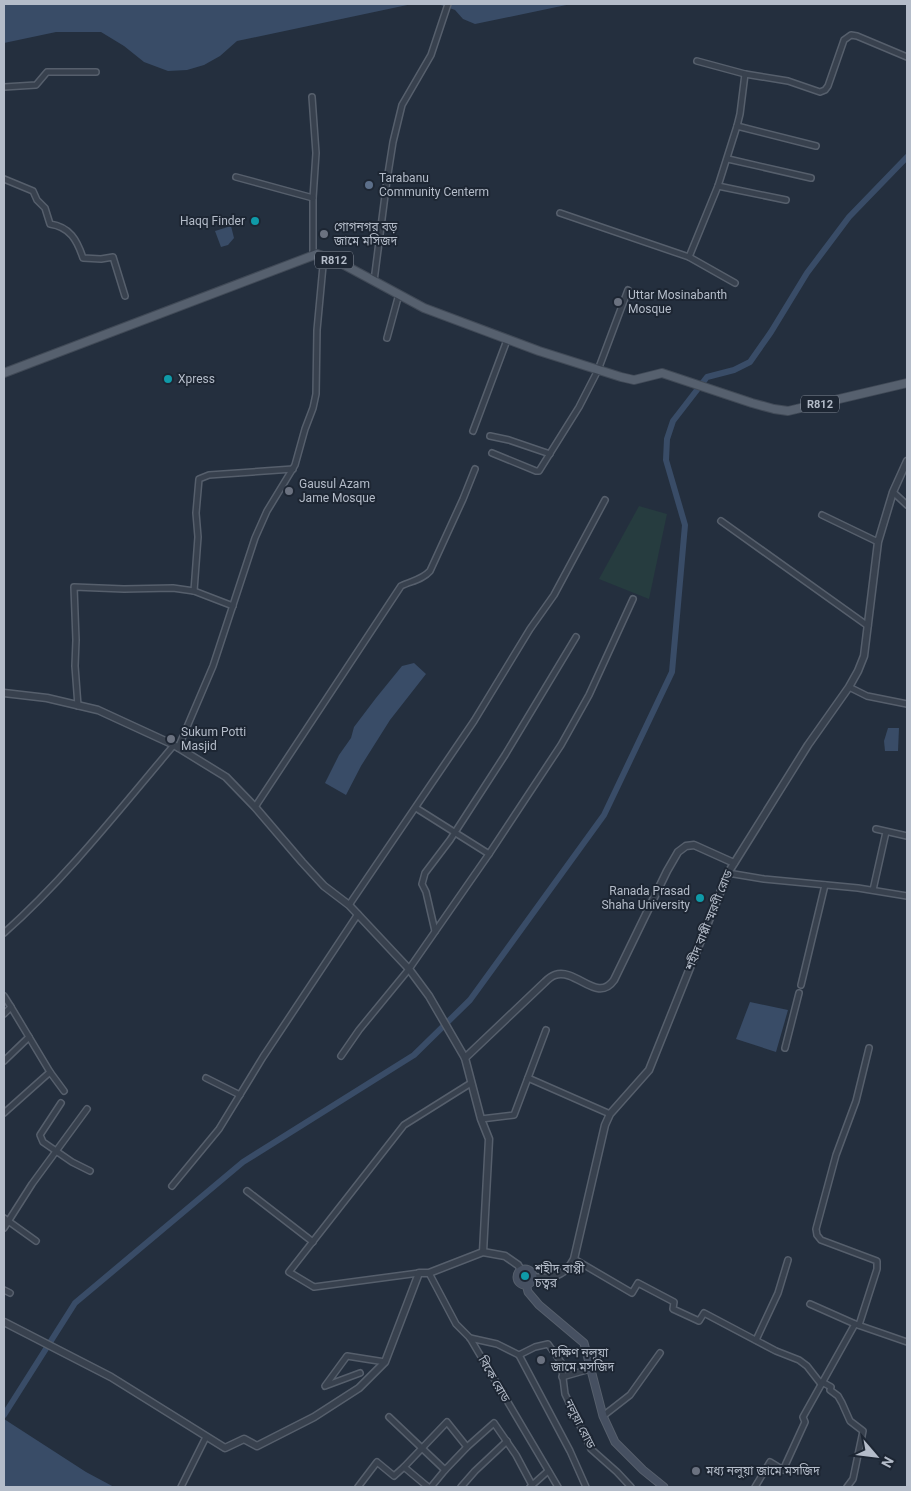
<svg xmlns="http://www.w3.org/2000/svg" width="911" height="1491" font-family="Roboto,'Noto Sans Bengali',sans-serif">
<style>
.green{fill:#263c3f}
.water{fill:#394c67}
.lines{fill:none;stroke-linecap:round;stroke-linejoin:round}
.canal{stroke:#394c67;stroke-width:6}
.minor-casing{stroke:#565f6c;stroke-width:8}
.tertiary-casing{stroke:#565f6c;stroke-width:9}
.secondary-casing{stroke:#565f6c;stroke-width:9}
.primary-casing{stroke:#414a57;stroke-width:10}
.minor{stroke:#38414e;stroke-width:5}
.tertiary{stroke:#38414e;stroke-width:6}
.secondary{stroke:#465061;stroke-width:7}
.primary{stroke:#56606e;stroke-width:8}
.service-dot{fill:#5c6f8a;stroke:#1d2633;stroke-width:2}
.culture-dot{fill:#0f9aa8;stroke:#1d2633;stroke-width:2}
.worship-dot{fill:#6b7280;stroke:#1d2633;stroke-width:2}
.labels{text-anchor:middle;dominant-baseline:central;stroke-width:4;stroke-linejoin:round;paint-order:stroke}
.shield{fill:#1d2633;stroke:#878f9c;stroke-width:1}
.shield-label{font-size:11px;font-weight:bold;fill:#b4bcc9}
.poi-label{font-size:12px;fill:#b4bcc9;stroke:#1d2633;text-anchor:start}
.street-label{font-size:12px;fill:#b4bcc9;stroke:#1d2633}
</style>
<rect width="100%" height="100%" fill="#242f3e"/>
<path class="green" d="M639,506l28,8 -18,85 -50,-20z"/>
<g class="water">
<path d="M4,4h408l-175,37 -17,15 -16,9 -17,5 -19,1 -24,-9 -20,-16 -23,-14h-45l-52,11z"/>
<path d="M438,4h133l-96,20 -12,-5 -8,-9z"/>
<path d="M231,226l3,12 -6,7 -7,2 -6,-16z"/>
<path d="M414,663l12,11 -36,46 -29,46 -15,29 -21,-12 14,-28 12,-17 3,-11 22,-29 26,-32z"/>
<path d="M888,728h11l-1,23h-13l-1,-10z"/>
<path d="M750,1002l38,8 -12,42 -40,-13z"/>
<path d="M4,1419l82,53 28,15h-110z"/>
</g>
<g class="lines">
<path class="canal" d="M4,1415l71,-112 168,-141 171,-107 56,-55 134,-185 68,-143 13,-147 -19,-65 1,-21 6,-18 34,-44 27,-7 16,-8 21,-30 36,-59 42,-56 58,-60"/>
<g class="minor-casing">
<g id="minor">
<path d="M697,61l48,13 43,7 32,11 5,-2 3,-4 16,-46 7,-5 6,1 50,21"/>
<path d="M4,87l32,-2 11,-13h49"/>
<path d="M312,97l4,56 -3,45v58"/>
<path d="M737,126l3,-12 5,-40"/>
<path d="M728,159l83,19"/>
<path d="M236,177l77,21"/>
<path d="M4,179l29,12 4,9 8,8 5,16c20,3 27,16 33,34l18,1 12,-2 12,39"/>
<path d="M718,186l68,14"/>
<path d="M560,213l129,44"/>
<path d="M374,281l13,-101 6,-38 9,-37 29,-50 17,-51"/>
<path d="M735,283l-46,-26 29,-71 19,-60 79,20"/>
<path d="M387,338l12,-44"/>
<path d="M473,431l34,-91"/>
<path d="M490,436l19,4 41,14"/>
<path d="M492,453l44,18h3l40,-64 19,-37 30,-80"/>
<path d="M893,492l14,13"/>
<path d="M822,515l56,27"/>
<path d="M721,521l147,105"/>
<path d="M194,591l4,-54 -2,-24 3,-34 10,-4 84,-6"/>
<path d="M849,687l18,9 40,8"/>
<path d="M78,706l-3,-40 1,-26 -2,-53 50,2 49,-1 21,3 39,15"/>
<path d="M178,748l35,-82 42,-128 12,-27 28,-46 10,-36 8,-21 3,-14 1,-64 7,-75"/>
<path d="M255,807l146,-221c10,-5 21,-6 29,-15l33,-72 12,-30"/>
<path d="M416,808l73,46"/>
<path d="M876,829l31,7"/>
<path d="M728,873l36,6 94,9 49,8"/>
<path d="M873,890l13,-58"/>
<path d="M349,905l125,-184 56,-92 24,-34 51,-95"/>
<path d="M435,931l-9,-39 -4,-8 3,-11 25,-33 55,-85 71,-118"/>
<path d="M4,933c63,-56 115,-123 170,-188"/>
<path d="M801,985l24,-100"/>
<path d="M4,996l7,11 -7,7"/>
<path d="M29,1037l21,35"/>
<path d="M785,1048l14,-55"/>
<path d="M341,1056l18,-26 50,-61 80,-115 72,-109 28,-50 44,-96"/>
<path d="M4,1061l25,-24 -18,-30"/>
<path d="M206,1078l34,17"/>
<path d="M528,1078l82,36"/>
<path d="M61,1103l-21,32 3,7 29,20 18,9"/>
<path d="M4,1113l46,-41 14,19"/>
<path d="M481,1119l33,-4 32,-85"/>
<path d="M172,1186l47,-57 44,-72 95,-143"/>
<path d="M247,1191l66,51"/>
<path d="M4,1218l32,23"/>
<path d="M4,1228l28,-44 55,-75"/>
<path d="M574,1259l58,34 6,-10 36,19 -1,7 26,12 5,-8 72,38 23,9 8,6 14,18"/>
<path d="M419,1273l-105,14 -25,-15 115,-147 67,-42"/>
<path d="M429,1273l27,51 14,14 88,149"/>
<path d="M4,1290l6,3"/>
<path d="M810,1304l45,20 52,18"/>
<path d="M859,1325l18,-56v-8l-56,-21 -4,-5 -1,-6 20,-74 20,-54 13,-53"/>
<path d="M470,1338l27,6 22,11 16,-8 13,-3 13,18 4,32 26,55 26,23 14,15"/>
<path d="M756,1340l22,-47 10,-33"/>
<path d="M519,1355l51,96 16,36"/>
<path d="M360,1373l-35,13 22,-30 38,6"/>
<path d="M562,1377l28,-8"/>
<path d="M822,1382l9,5 -1,3 8,6 4,7 8,18 13,10 -10,48 -6,8"/>
<path d="M603,1416l27,-21 30,-42"/>
<path d="M389,1417l56,53 22,-23"/>
<path d="M181,1487l25,-50"/>
<path d="M358,1487l19,-25 17,14 10,-9"/>
<path d="M428,1487l-24,-20 43,-45 20,25 27,-24 22,32 16,30"/>
<path d="M431,1487l14,-17"/>
<path d="M461,1487l14,-16 32,-30"/>
<path d="M530,1487l18,-16"/>
<path d="M755,1487l15,-25 13,8 22,-48 -2,-5 52,-93"/>
</g>
</g>
<g class="tertiary-casing">
<g id="tertiary">
<path d="M4,693l43,5 51,12 76,35 52,32 29,30 47,55 22,24 25,19 60,64 20,27 36,62 16,61 8,20 -6,113"/>
<path d="M465,1058l80,-76c3,-3 7,-6 10,-7 22,-7 42,29 59,5l53,-109 11,-19 8,-6 8,-1 40,18"/>
<path d="M533,1277c17,3 33,-2 41,-18l31,-134 5,-11 39,-44 79,-197 80,-128 41,-58 9,-16 6,-15 14,-114 15,-50 14,-31"/>
<path d="M4,1322l107,55 114,71 19,-9 13,7 57,-29 45,-29 26,-26 34,-89h10l54,-21 22,4 13,9 3,5"/>
</g>
</g>
<g class="secondary-casing">
<g id="secondary">
<circle cx="525" cy="1277" r="8"/>
<path d="M526,1284l2,8 11,13 45,38 19,73 12,26 28,28 21,17"/>
</g>
</g>
<g class="primary-casing">
<path id="primary" d="M4,373l313,-119 20,7 87,47 115,43 82,26 13,3 28,-7 90,30 22,6 14,2 119,-28"/>
</g>
<use href="#minor" class="minor"/>
<use href="#tertiary" class="tertiary"/>
<use href="#secondary" class="secondary"/>
<use href="#primary" class="primary"/>
</g>
<circle class="service-dot" cx="369" cy="185" r="5"/>
<g class="culture-dot">
<circle cx="255" cy="221" r="5"/>
<circle cx="168" cy="379" r="5"/>
<circle cx="700" cy="898" r="5"/>
<circle cx="525" cy="1276" r="5"/>
</g>
<g class="worship-dot">
<circle cx="324" cy="234" r="5"/>
<circle cx="618" cy="302" r="5"/>
<circle cx="289" cy="491" r="5"/>
<circle cx="171" cy="739" r="5"/>
<circle cx="541" cy="1360" r="5"/>
<circle cx="696" cy="1471" r="5"/>
</g>
<g class="labels">
<g class="shield">
<rect x="315" y="251.5" width="38" height="17" rx="4"/>
<rect x="801" y="395.5" width="38" height="17" rx="4"/>
</g>
<g class="shield-label">
<text x="334" y="260">R812</text>
<text x="820" y="404">R812</text>
</g>
<g class="poi-label">
<text x="379" y="178">Tarabanu<tspan x="379" dy="14">Community Centerm</tspan></text>
<text x="245" y="221" text-anchor="end">Haqq Finder</text>
<text x="334" y="227">গোগনগর বড়<tspan x="334" dy="14">জামে মসিজদ</tspan></text>
<text x="628" y="295">Uttar Mosinabanth<tspan x="628" dy="14">Mosque</tspan></text>
<text x="178" y="379">Xpress</text>
<text x="299" y="484">Gausul Azam<tspan x="299" dy="14">Jame Mosque</tspan></text>
<text x="181" y="732">Sukum Potti<tspan x="181" dy="14">Masjid</tspan></text>
<text x="690" y="891" text-anchor="end">Ranada Prasad<tspan x="690" dy="14">Shaha University</tspan></text>
<text x="535" y="1269">শহীদ বাপ্পী<tspan x="535" dy="14">চত্বর</tspan></text>
<text x="551" y="1353">দক্ষিণ নলুয়া<tspan x="551" dy="14">জামে মসজিদ</tspan></text>
<text x="706" y="1471">মধ্য নলুয়া জামে মসজিদ</text>
</g>
<g class="street-label">
<text transform="translate(709 920) rotate(-68)">শহীদ বাপ্পী স্মরণী রোড</text>
<text transform="translate(494 1379) rotate(60)">বিকে রোড</text>
<text transform="translate(580 1424) rotate(63)">নলুয়া রোড</text>
</g>
</g>
<rect width="911" height="1491" fill="none" stroke="#b4bcc9" stroke-width="10"/>
<g transform="translate(876 1456) rotate(118)" stroke="#1d2633" stroke-width="4" paint-order="stroke">
<path d="M0-4L9 19L0 12L-9 19Z" fill="#b4bcc9"/>
<text y="-8" font-size="14" font-weight="bold" text-anchor="middle" fill="#b4bcc9">N</text>
</g>
</svg>
